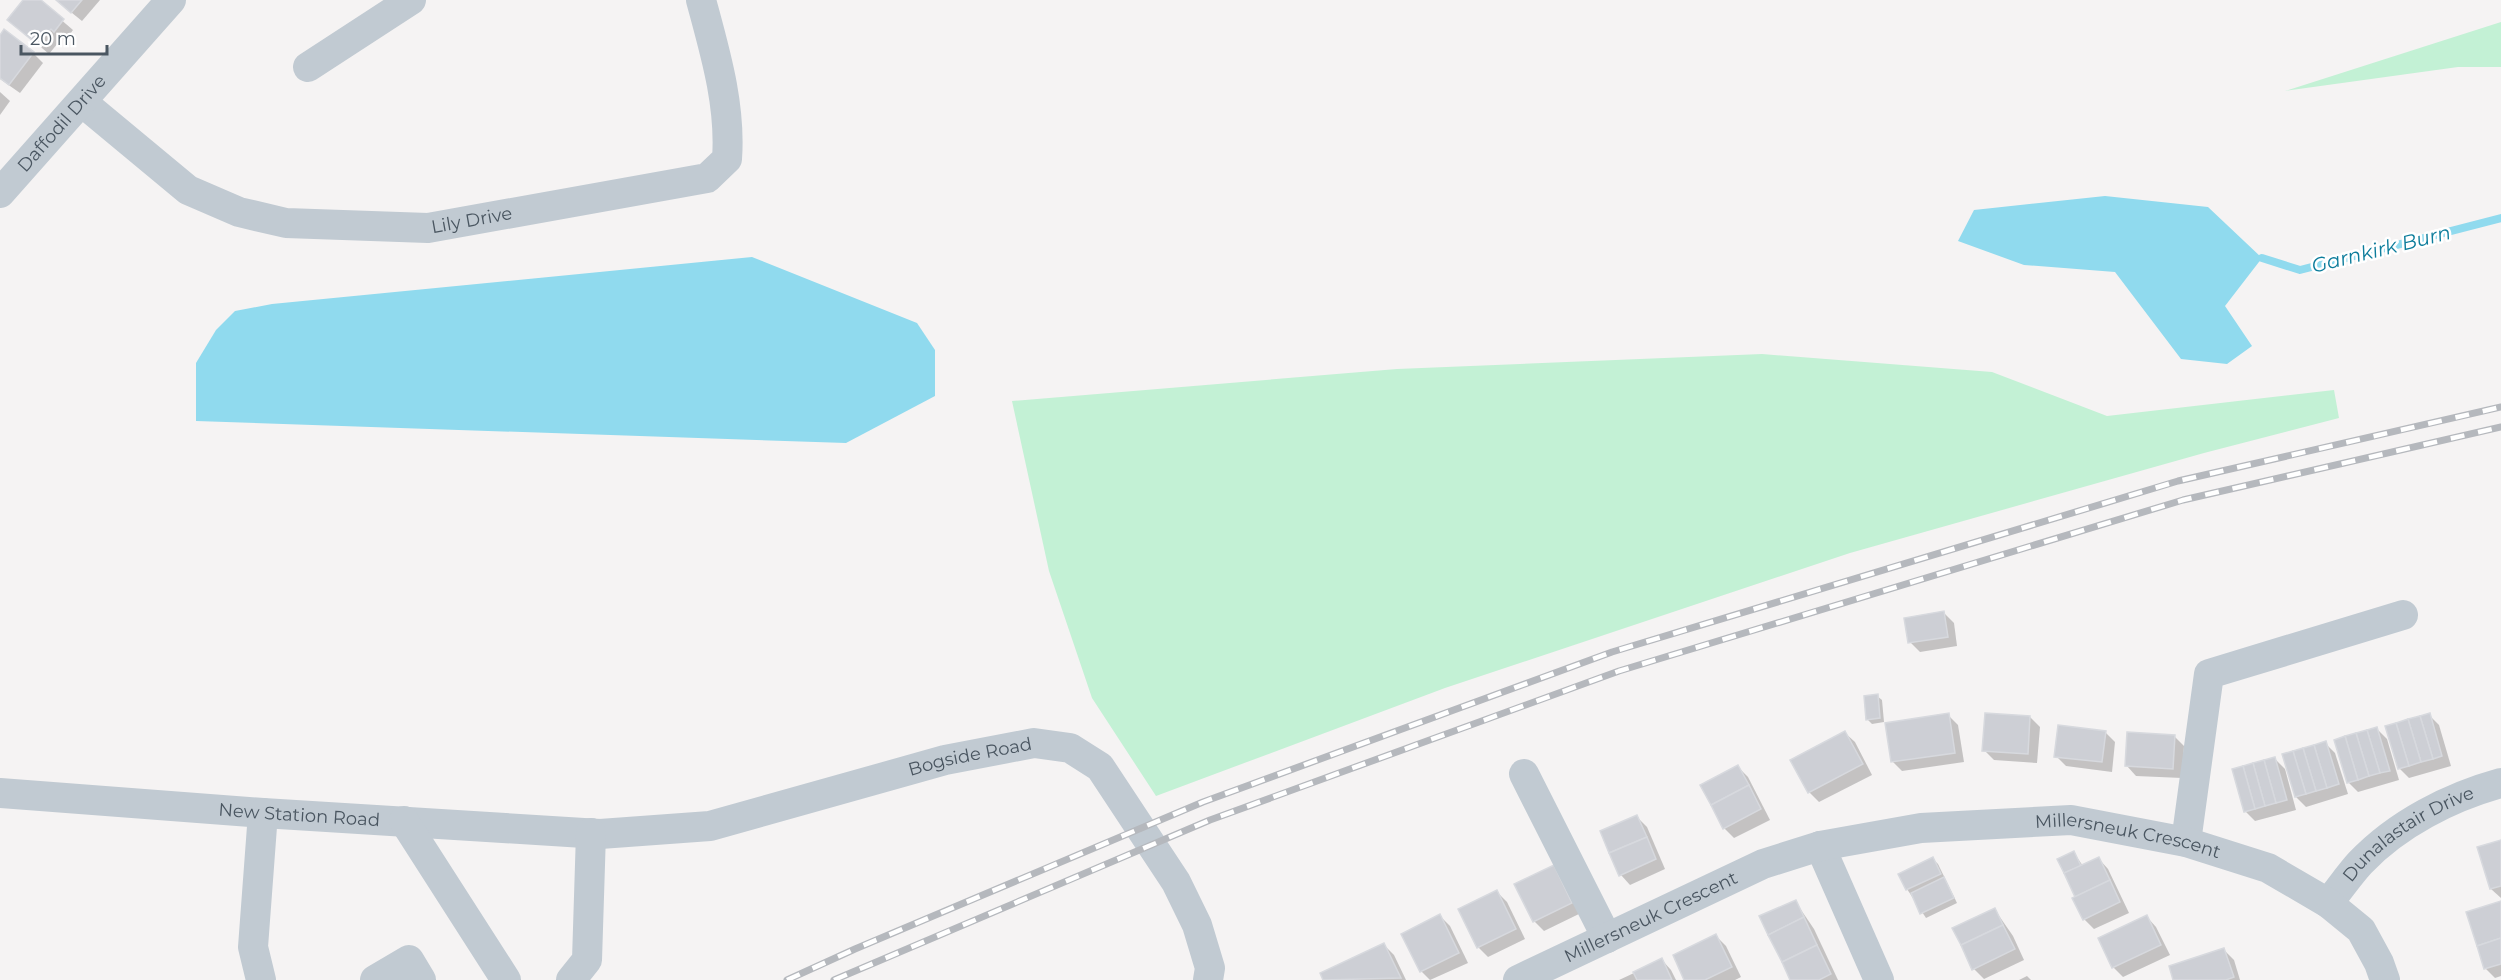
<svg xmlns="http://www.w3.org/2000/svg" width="2501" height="980" font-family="Montserrat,sans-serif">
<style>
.green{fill:#c3f1d5}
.water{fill:#90daee}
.shadow{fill:#0003}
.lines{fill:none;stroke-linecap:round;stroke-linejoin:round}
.stream{stroke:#90daee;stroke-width:8}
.building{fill:#cdcfd5;stroke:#d7d9de;stroke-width:1.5}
.minor{stroke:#c1cad2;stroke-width:30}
.rail-casing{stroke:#b5b8bd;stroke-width:7}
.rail{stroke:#fff;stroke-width:4.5;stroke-dasharray:14;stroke-linecap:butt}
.labels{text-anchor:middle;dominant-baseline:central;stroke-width:5;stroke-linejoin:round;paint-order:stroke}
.street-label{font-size:18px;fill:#4a5661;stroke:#fff}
.water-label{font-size:20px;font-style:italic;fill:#0c7c9b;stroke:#fff}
</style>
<rect width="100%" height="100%" fill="#f5f3f3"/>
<g class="green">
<path d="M2501,22v45h-43l-173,24z"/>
<path d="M1762,354l230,18 115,44 227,-26 5,28 -135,35 -354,100 -405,135 -289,108 -64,-98 -43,-127 -37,-170 385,-32z"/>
</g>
<g class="water">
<path d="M2105,196l103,11 54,51 -37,48 27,40 -25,18 -46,-5 -66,-87 -91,-7 -66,-24 16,-31z"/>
<path d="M752,257l165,66 18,27v46l-89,47 -650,-22v-58l20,-33 19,-19 37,-7z"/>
</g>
<g class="shadow">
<path d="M25,0h13l35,30 -8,11 -3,-3 -13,16 -40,-34z"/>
<path d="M56,0h44l-18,21z"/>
<path d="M0,37l33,16 10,10 -23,30 -20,-14z"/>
<path d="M0,92l10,9 -10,14z"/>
<path d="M1944,613l10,10 3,23 -37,6 -10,-10z"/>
<path d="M1877,696l5,4 2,22 -12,2 -5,-5z"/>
<path d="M1948,715l10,10 6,37 -62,9 -10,-10z"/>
<path d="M2429,715l10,10 12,41 -42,12 -10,-10z"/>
<path d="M2030,717l10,10 -3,36 -43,-3 -10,-10z"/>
<path d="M2377,729l10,10 12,41 -41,12 -10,-10z"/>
<path d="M2105,732l10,10 -3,30 -46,-6 -10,-10z"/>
<path d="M1845,733l10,9 17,33 -53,27 -10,-10z"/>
<path d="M2174,736l10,10 -2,32 -46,-2 -9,-10z"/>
<path d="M2325,743l10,10 13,41 -42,13 -10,-10z"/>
<path d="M2275,759l10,10 11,41 -41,11 -10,-10z"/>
<path d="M1738,767l10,10 22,43 -36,18 -10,-10z"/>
<path d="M1637,817l10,10 18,42 -35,16 -9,-10z"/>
<path d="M2501,842v56l-10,-9 -12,-41z"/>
<path d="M2074,853l9,13 16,-7 9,10 21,44 -35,16 -10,-10 -7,-21z"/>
<path d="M1933,859l5,5 19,39 -31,15 -19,-29z"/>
<path d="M1553,866l28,47 -37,18 -10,-10z"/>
<path d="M1497,892l10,10 18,37 -37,18 -10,-10z"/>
<path d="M1795,901l19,28 24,51h-46z"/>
<path d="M2501,902v74l-6,2 -10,-10z"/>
<path d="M1995,910l18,26 11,24 -40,19 -10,-10z"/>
<path d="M1440,916l10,10 18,37 -38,17 -9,-9z"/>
<path d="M2147,917l9,10 14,28 -47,22 -10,-10z"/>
<path d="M1716,936l10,10 15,31 -6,3h-49z"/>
<path d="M1384,945l10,10 12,25h-82l-2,-6z"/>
<path d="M2224,950l10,10 6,20h-65z"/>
<path d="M1662,960l9,10 5,10h-57z"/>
<path d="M2027,976l4,4h-12z"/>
</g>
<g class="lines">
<path class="stream" d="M2262,258l38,12 201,-52"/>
</g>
<g class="building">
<path d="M23,0h18l23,19 -10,13 -3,-3 -13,16 -31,-25z"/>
<path d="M56,0h26l-11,13z"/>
<path d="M4,29l30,23 -25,33 -9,-7v-43z"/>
<path d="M1944,611l4,26 -40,6 -4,-25z"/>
<path d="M1878,694l2,24 -14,2 -2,-24z"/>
<path d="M1949,713l6,40 -64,9 -6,-39z"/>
<path d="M1985,713l45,3 -2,38 -46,-3z"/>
<path d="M2430,713l12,43 -9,3 -13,-43z"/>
<path d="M2420,716l13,43 -12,3 -13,-43z"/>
<path d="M2408,719l13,43 -12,4 -13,-43z"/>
<path d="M2396,723l13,43 -11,3 -13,-43z"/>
<path d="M2058,725l48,6 -4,31 -48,-5z"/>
<path d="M2377,727l13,44 -10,2 -13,-43z"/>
<path d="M2367,730l13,43 -11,3 -13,-43z"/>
<path d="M1845,731l18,33 -55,29 -18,-33z"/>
<path d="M2127,732l48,3 -2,34 -48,-3z"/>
<path d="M2356,733l13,43 -11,4 -13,-44z"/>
<path d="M2345,736l13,44 -11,3 -13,-43z"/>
<path d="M2326,741l13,43 -12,4 -13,-43z"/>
<path d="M2314,745l13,43 -11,3 -13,-43z"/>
<path d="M2303,748l13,43 -10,3 -13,-43z"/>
<path d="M2293,751l13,43 -11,3 -13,-43z"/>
<path d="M2275,757l12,43 -11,3 -12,-43z"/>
<path d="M2264,760l12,43 -11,3 -12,-43z"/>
<path d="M2253,763l12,43 -10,3 -12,-43z"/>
<path d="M1738,765l11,20 -38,20 -11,-20z"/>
<path d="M2243,766l12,43 -11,3 -12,-43z"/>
<path d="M1749,785l12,24 -38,20 -12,-24z"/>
<path d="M1637,815l10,22 -38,16 -9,-22z"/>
<path d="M1647,837l9,22 -37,17 -10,-23z"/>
<path d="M2501,840v46l-11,3 -13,-42z"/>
<path d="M2074,851l7,15 -17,7 -7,-14z"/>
<path d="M1933,857l8,17 -35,16 -8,-16z"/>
<path d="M2099,857l11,23 -35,17 -11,-24z"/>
<path d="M1554,865l18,38 -39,19 -19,-38z"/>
<path d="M1944,877l10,21 -34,16 -9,-21z"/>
<path d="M2110,880l10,22 -37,18 -11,-22z"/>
<path d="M1497,890l19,39 -39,19 -19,-39z"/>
<path d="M1796,900l8,17 -36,18 -9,-19z"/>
<path d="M2501,901v37l-24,8 -11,-34z"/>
<path d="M1995,908l8,17 -42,20 -9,-17z"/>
<path d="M1440,914l19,39 -39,19 -19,-38z"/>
<path d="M2147,915l14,30 -49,23 -14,-30z"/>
<path d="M1804,917l13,28 -35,17 -14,-27z"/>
<path d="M2003,925l12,24 -43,21 -11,-25z"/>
<path d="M1716,934l16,33 -27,13h-21l-11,-25z"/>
<path d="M2501,938v26l-17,5 -7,-23z"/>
<path d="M1384,943l17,35 -78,2 -3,-7z"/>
<path d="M1817,945l14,29 -12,6h-29l-8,-18z"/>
<path d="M2224,948l10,29 -8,3h-53l-4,-14z"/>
<path d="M1662,958l10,22h-35l-4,-8z"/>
</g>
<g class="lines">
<g class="minor">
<path d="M308,67l103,-67"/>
<path id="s1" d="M82,102l106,88 51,22 47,11 142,5 279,-50 20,-19c4,-54 -12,-107 -26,-159"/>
<path id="s2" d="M0,193l171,-193"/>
<path d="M1524,774l83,164"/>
<path id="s3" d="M0,793l263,20 337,21 110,-8 235,-66 89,-17 36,5 30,19 76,115 21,43 13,43 -2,12"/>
<path d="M404,821l102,159"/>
<path d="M2186,842l23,-168 194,-59"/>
<path d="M1820,846l59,134"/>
<path id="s4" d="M2328,903c11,-13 21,-28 32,-40 37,-39 90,-66 141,-80"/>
<path d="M261,980l-8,-33 10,-134"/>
<path d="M375,980l34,-20 12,20"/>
<path d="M571,980l16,-20 4,-127"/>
<path id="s5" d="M1518,980l245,-116 57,-18 101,-18 150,-8 115,22 82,26 60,35 33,27 18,33 6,17"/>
</g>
<g class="rail-casing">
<g id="rail">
<path d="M787,980l68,-31 348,-147 409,-150 566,-171 323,-74"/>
<path d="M834,980l376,-160 409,-149 564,-171 318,-73"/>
</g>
</g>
<use href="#rail" class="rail"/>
</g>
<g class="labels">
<g class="street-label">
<text stroke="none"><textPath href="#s2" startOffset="93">Daffodil Drive</textPath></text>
<text stroke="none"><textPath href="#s1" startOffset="428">Lily Drive</textPath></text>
<text stroke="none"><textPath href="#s3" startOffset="981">Bogside Road</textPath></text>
<text stroke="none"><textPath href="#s3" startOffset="300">New Station Road</textPath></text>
<text stroke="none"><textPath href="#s5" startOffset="642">Millersneuk Crescent</textPath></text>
<text stroke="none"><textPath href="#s4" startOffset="108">Dunalastair Drive</textPath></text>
<text stroke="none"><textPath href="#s5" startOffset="147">Millersneuk Crescent</textPath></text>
</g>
<g class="water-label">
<text transform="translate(2381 249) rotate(-14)">Garnkirk Burn</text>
</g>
</g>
<path d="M21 45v9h86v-9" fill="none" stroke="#4a5661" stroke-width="3"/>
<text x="30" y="45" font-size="18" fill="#4a5661" stroke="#ffffff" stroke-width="4.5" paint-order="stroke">20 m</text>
</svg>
